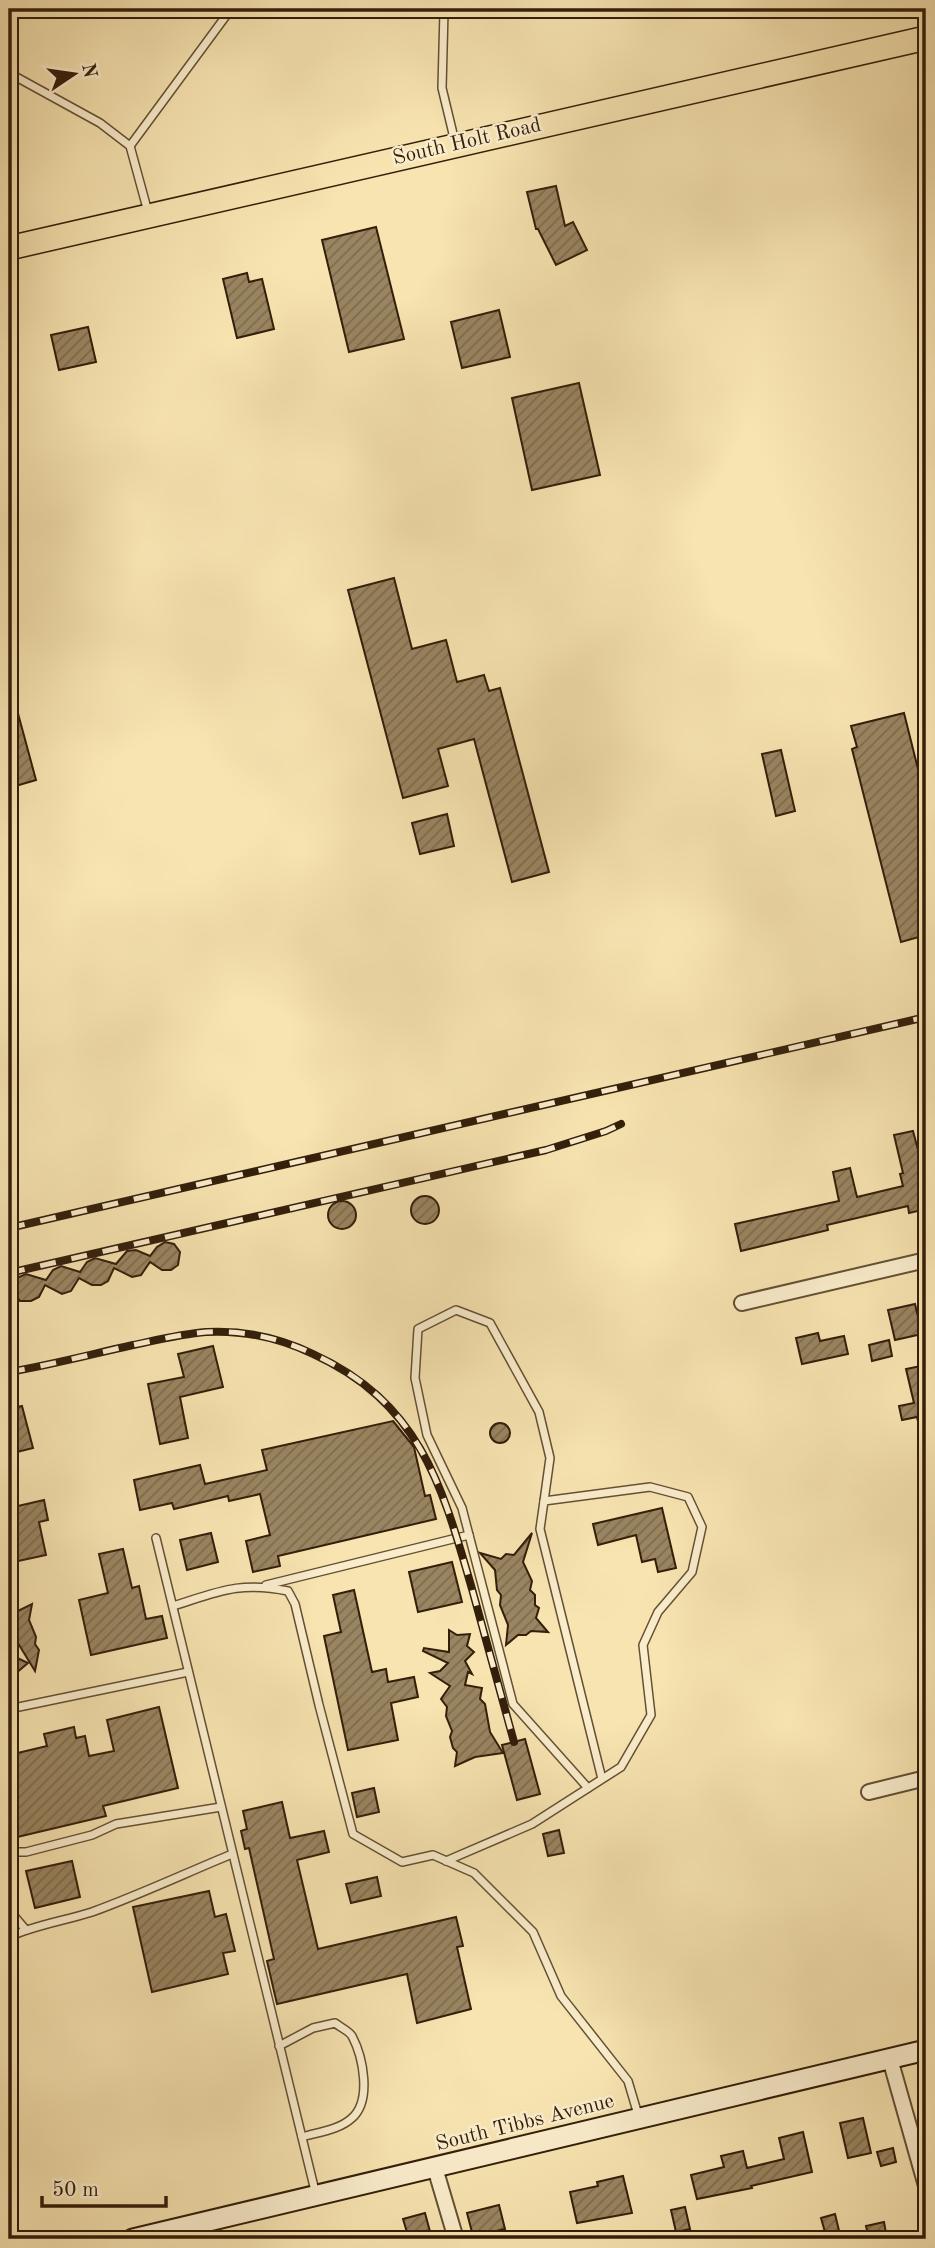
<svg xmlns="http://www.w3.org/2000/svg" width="935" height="2248" font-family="'Old Standard TT',serif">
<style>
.building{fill:url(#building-hatch);stroke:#331e0a;stroke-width:2}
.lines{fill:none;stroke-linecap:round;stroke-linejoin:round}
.lane-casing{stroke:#645034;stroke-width:10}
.street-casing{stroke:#645034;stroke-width:18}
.secondary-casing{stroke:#331e0a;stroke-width:23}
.primary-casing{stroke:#331e0a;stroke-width:26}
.lane{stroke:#faedcc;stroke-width:7}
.street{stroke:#faedcc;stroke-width:14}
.secondary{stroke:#faedcc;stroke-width:19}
.primary{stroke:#f7e4b1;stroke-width:23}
.rail-casing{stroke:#331e0a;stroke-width:8}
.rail{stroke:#faedcc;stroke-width:5;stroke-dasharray:16;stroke-linecap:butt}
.labels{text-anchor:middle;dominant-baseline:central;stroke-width:5;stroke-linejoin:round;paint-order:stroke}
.street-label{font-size:21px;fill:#331e0a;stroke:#faedcc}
</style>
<defs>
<pattern id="building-hatch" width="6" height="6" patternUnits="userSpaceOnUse" patternTransform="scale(1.75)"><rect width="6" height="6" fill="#998561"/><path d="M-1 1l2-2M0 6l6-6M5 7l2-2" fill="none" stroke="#7d6c4e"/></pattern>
</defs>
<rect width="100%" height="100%" fill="#f7e4b1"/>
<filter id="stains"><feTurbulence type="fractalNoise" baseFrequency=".00286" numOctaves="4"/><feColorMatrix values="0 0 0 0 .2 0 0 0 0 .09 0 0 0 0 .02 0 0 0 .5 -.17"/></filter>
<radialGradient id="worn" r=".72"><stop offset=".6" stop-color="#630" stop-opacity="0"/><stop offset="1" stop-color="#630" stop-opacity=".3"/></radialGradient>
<g class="building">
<path d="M556,186l9,40 8,-4 14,28 -31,15 -18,-36h-2l-9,-37z"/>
<path d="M376,227l28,112 -55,13 -27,-112z"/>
<path d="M247,273l2,9 13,-3 12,50 -37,9 -14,-59z"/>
<path d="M499,310l11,47 -48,11 -11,-46z"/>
<path d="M88,327l8,35 -37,8 -8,-35z"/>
<path d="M579,383l21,92 -68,15 -20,-92z"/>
<path d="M394,578l18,71 34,-9 11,42 27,-7 5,16 11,-3 49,184 -37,10 -38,-143 -36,10 10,37 -45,12 -55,-208z"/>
<path d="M9,695h4l23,85 -27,8z"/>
<path d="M904,713l22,88v134l-25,7 -49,-193 5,-2 -6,-21z"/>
<path d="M781,750l14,61 -19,5 -14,-62z"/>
<path d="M447,814l7,32 -34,8 -8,-31z"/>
<path d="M913,1131l13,49v29l-17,4 -1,-7 -81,19 1,5 -87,21 -6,-27 104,-23 -6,-29 17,-4 7,29 46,-11 -3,-12 3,-1 -9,-38z"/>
<circle cx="425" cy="1210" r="14"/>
<circle cx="342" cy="1215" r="14"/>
<path d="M165,1242l9,2 6,8 -2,13 -7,5h-9l-12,-8 -9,13 -9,2 -18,-9 -6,13 -7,4h-9l-13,-7 -8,13 -9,3 -17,-9 -6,12 -8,4h-11l-6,-9 3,-14 9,-4 20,6 7,-10 8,-4 19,6 7,-10 8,-4 21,6 11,-13 9,-1 14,6 7,-9z"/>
<path d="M915,1304l7,30 -27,6 -7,-30z"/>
<path d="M818,1333l2,8 24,-5 4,18 -46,10 -6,-26z"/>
<path d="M889,1340l3,16 -20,5 -3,-16z"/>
<path d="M213,1346l10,41 -43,10 8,41 -28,6 -12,-60 36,-7 -6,-23z"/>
<path d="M926,1365v68l-5,1 -4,-17 -15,3 -3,-14 15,-3 -8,-34z"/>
<path d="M22,1406l11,42 -24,6v-45z"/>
<path d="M393,1421l21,26 11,49 5,-1 6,24 -158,37 2,10 -27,6 -7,-31 24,-6 -10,-41 -31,7 -1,-5 -54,13 -2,-6 -32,7 -6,-30 66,-15 5,19 62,-14 -5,-20z"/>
<circle cx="500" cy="1433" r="10"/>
<path d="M44,1500l4,20 -9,2 7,33 -37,8v-55z"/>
<path d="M662,1508l14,60 -18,4 -3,-13 -13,3 -6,-27 -38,10 -5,-21z"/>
<path d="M211,1533l7,29 -31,8 -7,-30z"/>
<path d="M532,1533l-9,29 9,19 -2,9 5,5v10l4,3 -3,10 12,14 -17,-1 -5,4h-8l-12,10 2,-20 -8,-20 1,-10 -4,-5 -2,-20 -15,-17 21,6 5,-5 8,1z"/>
<path d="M123,1549l9,39 7,-2 7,33 16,-3 5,22 -76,17 -12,-55 29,-7 -9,-39z"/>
<path d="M452,1562l10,40 -44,10 -9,-40z"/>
<path d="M354,1590l18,82 14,-3 2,13 26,-5 4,20 -27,6 7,37 -50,10 -24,-114 17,-4 -8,-37z"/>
<path d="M32,1604l-3,16 7,17 -1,7 4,6 -4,21 -25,-41 1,-6 -2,-4v-8l9,-1z"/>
<path d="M449,1630l8,5 13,-1 -3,12 7,6 -9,9 7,13 -4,-2 -3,13 17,3 -2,11 5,5 5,28 13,21 -28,4 -20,9 2,-14 -4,-4 -3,-11 2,-6 -6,-15 1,-9 -6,-8 9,-13 -20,-13 10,-2 8,-8 -25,-12 1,-3 25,4z"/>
<path d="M9,1654l19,9 -19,16z"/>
<path d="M159,1707l19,81 -75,18 3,10 -97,23v-84l38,-9 -3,-12 30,-7 2,11 9,-2 4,20 25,-5 -7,-31z"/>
<path d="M525,1739l15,55 -23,6 -15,-55z"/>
<path d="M374,1788l5,24 -22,5 -5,-24z"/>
<path d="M282,1802l8,36 34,-7 5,21 -32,8 21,89 138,-32 7,29 -6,1 14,62 -54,14 -10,-49 -130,30 -10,-43 7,-2 -25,-111 -4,1 -4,-18 6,-2 -4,-18z"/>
<path d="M559,1830l5,23 -16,3 -5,-22z"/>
<path d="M72,1861l8,36 -45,11 -9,-37z"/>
<path d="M377,1877l4,19 -30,7 -5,-19z"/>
<path d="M209,1891l6,26 11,-3 9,37 -12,2 5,21 -76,18 -19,-85z"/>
<path d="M863,2118l8,35 -23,5 -8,-35z"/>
<path d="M803,2132l9,40 -61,14 1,2 -55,11 -6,-24 33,-8 -3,-11 22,-5 4,17 37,-9 -5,-21z"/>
<path d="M893,2148l3,14 -15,4 -4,-14z"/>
<path d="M623,2176l9,37 -55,10 -7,-31 28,-6 -1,-4z"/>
<path d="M499,2205l6,24 -32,7 -6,-23z"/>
<path d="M685,2207l5,22 -14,3 -5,-22z"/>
<path d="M425,2213l7,26h-23l-6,-20z"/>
<path d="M835,2214l6,25h-14l-6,-21z"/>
<path d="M884,2222l3,17h-18l-3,-13z"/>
</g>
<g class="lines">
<g class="lane-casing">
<g id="lane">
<path d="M444,11l-2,77 13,54"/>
<path d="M9,73l91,50 30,23 18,66"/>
<path d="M130,146l101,-137"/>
<path d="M544,1501l6,-43 -11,-46 -49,-89 -34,-13 -38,19 -3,49 12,57 35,73 51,196 75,84"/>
<path d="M156,1538l160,657"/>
<path d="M266,1585l203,-50"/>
<path d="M173,1606c45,-14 66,-25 115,-15l7,13 24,101 34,129 49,28 31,-7 41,18 59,59 28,64 67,85 11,37"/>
<path d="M9,1709l179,-37"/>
<path d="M9,1852h17l66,-17 24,-11 105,-17"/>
<path d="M446,1861l86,-37 89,-57 30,-52 -8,-70 15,-33 34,-40 10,-45 -14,-30 -38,-10 -106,14 -4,28 62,250"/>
<path d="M9,1910l17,20"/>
<path d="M9,1937c26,-12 55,-16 83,-25 47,-17 94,-39 140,-58"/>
<path d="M279,2046l34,-18 22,-5c5,4 14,8 17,13 11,21 20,64 0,82 -13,12 -33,14 -50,19"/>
</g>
</g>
<g class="street-casing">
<g id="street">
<path d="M742,1303l184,-43"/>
<path d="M869,1792l57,-14"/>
<path d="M890,2059l36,127"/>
<path d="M435,2168l21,71"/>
</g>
</g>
<g class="secondary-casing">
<path id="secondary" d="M133,2239l793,-189"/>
</g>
<g class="primary-casing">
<path id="primary" d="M9,248l917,-210"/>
</g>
<use href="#lane" class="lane"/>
<use href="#street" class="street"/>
<use href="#secondary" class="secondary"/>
<use href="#primary" class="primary"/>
<g class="rail-casing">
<g id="rail">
<path d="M9,1228l917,-211"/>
<path d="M9,1273l537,-123 60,-19 15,-7"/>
<path d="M9,1372c41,-7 83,-18 124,-27 24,-5 48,-11 73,-13 37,-2 74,6 107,22 107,49 129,131 159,235 14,51 28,102 42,153"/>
</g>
</g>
<use href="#rail" class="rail"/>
</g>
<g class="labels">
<g class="street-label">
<text transform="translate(467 142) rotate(-13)">South Holt Road</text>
<text transform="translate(525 2123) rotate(-14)">South Tibbs Avenue</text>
</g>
</g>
<rect width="935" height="2248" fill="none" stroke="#f7e4b1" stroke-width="35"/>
<rect x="10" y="10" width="914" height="2227" fill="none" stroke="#331e0a" stroke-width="3.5"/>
<rect x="18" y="18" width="900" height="2213" fill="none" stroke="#331e0a" stroke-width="2"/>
<g transform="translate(74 74) rotate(77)" stroke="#faedcc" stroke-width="5" paint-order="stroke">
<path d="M0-5L12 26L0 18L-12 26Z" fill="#331e0a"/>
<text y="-10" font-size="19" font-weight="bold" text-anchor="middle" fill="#331e0a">N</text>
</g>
<path d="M42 2196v10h124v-10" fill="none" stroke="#331e0a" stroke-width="3.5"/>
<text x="52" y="2196" font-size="21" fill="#331e0a" stroke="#faedcc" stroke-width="5" paint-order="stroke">50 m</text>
<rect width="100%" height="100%" filter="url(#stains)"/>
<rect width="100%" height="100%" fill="url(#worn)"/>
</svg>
